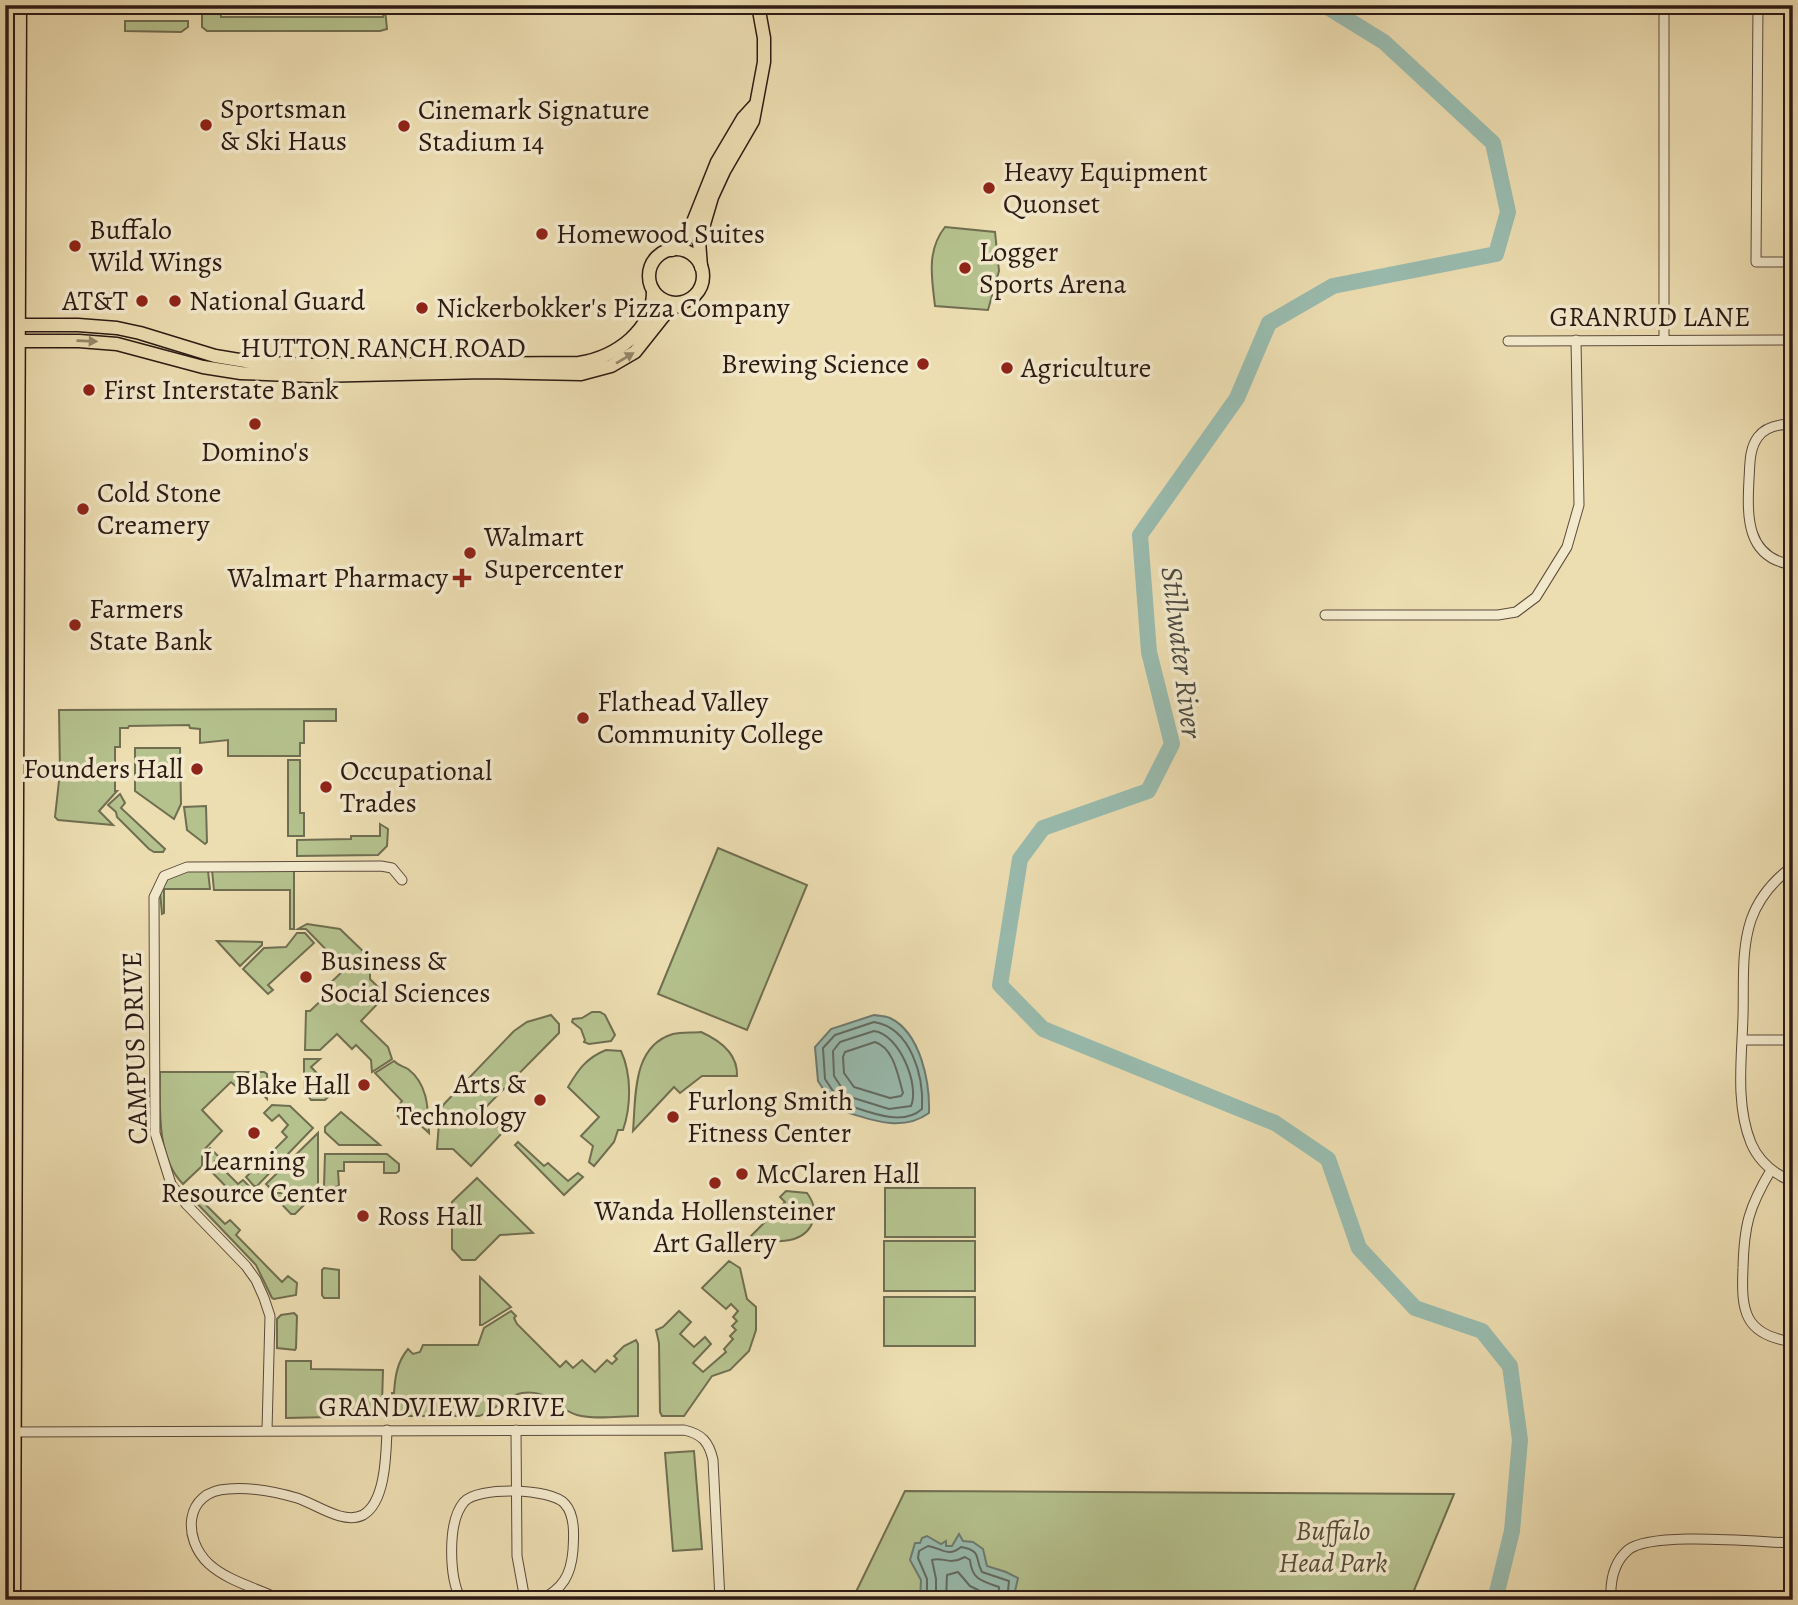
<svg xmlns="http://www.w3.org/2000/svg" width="1798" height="1605" font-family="Alegreya,serif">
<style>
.green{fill:#b5c28e;stroke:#706e51;stroke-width:2}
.water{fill:#99bcb0;stroke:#6d7b72;stroke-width:2}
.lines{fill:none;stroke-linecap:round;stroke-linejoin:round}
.shore{stroke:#626b62;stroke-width:2}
.river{stroke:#99bcb0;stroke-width:16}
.minor-casing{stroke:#5c4b3c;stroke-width:11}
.major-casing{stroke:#2c1a14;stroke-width:15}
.minor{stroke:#f3eacd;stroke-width:9}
.major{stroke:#eddeb2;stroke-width:12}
.oneway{fill:#96866b}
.poi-dot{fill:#8f2418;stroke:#f3eacd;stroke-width:2.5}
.labels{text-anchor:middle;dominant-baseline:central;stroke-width:7;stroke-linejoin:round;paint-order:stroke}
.poi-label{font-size:28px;fill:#2c1a14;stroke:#f3eacd;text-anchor:start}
.street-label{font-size:28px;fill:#2c1a14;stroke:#f3eacd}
.park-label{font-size:28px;font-style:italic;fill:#554c39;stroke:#f3eacd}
.water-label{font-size:30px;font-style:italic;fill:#4d4b43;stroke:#f3eacd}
</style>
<rect width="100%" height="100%" fill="#eddeb2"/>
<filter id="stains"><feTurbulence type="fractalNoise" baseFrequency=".00286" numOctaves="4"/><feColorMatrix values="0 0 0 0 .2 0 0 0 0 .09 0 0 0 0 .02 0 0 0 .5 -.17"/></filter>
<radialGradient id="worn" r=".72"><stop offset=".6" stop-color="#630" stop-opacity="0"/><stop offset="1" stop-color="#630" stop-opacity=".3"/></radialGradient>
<g class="green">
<path d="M202,5h9v4h9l1,8h162l2,-8 2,20 -7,2h-173l-5,-4z"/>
<path d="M125,21h63v6l-7,5 -56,-1z"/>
<path d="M945,227l50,5 4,39 -11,39 -53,-4c-3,-27 -9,-55 10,-79z"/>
<path d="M336,709v12h-32v22h-4v13h-72v-16l-28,3v-14l-10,-1 -1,-3 -60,1 -1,2h-8v19h-5v44h2l-18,20 14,14 -55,-5 -3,-3 5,-45 -1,-62z"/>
<path d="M135,748h45l1,56 -7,15 -39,-28z"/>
<path d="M288,760h12v53h4v23h-16z"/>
<path d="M120,794l5,9 -4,5 44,41 -2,3h-9l-5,-3 -32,-32 -1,-5 -8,-7z"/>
<path d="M206,806l1,36 -2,2 -18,-14 -3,-23z"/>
<path d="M380,824l8,5 -1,17 -9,9 -81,1v-16l54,-1v-3h29z"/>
<path d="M718,848l89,37 -60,145 -89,-36z"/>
<path d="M212,870l82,1v58h-4v-39h-76z"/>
<path d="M187,871h21l2,18h-46v24l-2,1 -2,-22 8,-14z"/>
<path d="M307,924l33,5 30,29v21l16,16 -25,26 27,26 4,12 -20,13 -1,-12 -15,-15 -4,4 -15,-15 -17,16h-15l1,-39h4l18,-17 -4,-5 22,-21 -3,-8 -4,3 -33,-34h-8z"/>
<path d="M297,933h8l9,10 -46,42 5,5 -5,4 -25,-25 21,-21 22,-1z"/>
<path d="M217,941l45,1v3l-22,21z"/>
<path d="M592,1012h8l5,3 10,20 -4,6 -22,3 -5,-2 1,-2 -4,-11 -9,-7 1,-3 9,-1z"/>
<path d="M551,1015l8,9v9l-76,77 20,22 -32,34 -18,-17h-16l3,-40 5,-6 69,-72 13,-9z"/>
<path d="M701,1032c18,8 37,22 36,44h-35l-22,17 -6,-6 -41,44c3,-35 -1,-85 40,-97 9,-2 19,-1 28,-2z"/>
<path d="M606,1050l15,1c11,24 10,56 2,79h-5l-4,12 -20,24 -5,-4 4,-16 -12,-10 18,-19 -31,-30c10,-17 18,-29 38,-37z"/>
<path d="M304,1059h16l-9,8 23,24 -9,9h-14l-7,-10z"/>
<path d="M394,1061c5,5 9,5 14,8 21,16 20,42 21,64l-13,-12h-14l-8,-10 8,-10 -27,-28z"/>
<path d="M160,1072h104l3,2v25l-19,-18 -9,8 -8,-7 -29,28 20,21 -20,21v14l-19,18c-27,-27 -23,-77 -23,-112z"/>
<path d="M272,1105l18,1 23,22 -56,58h-3l-8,-9 8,-8 4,4 16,-16 -3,-4 16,-16 -5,-5 6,-7 -9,-10 -7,6 -8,-8z"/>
<path d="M341,1112l39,33h-41l-14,-13v-5z"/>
<path d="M318,1133v55l-47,1 -5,-5z"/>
<path d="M518,1142l26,24 4,-3 20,18 10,-8 5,4 -19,18 -49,-50z"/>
<path d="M210,1148l9,9 -4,4 23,23 5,-4 10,10 -10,10h-4l-35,-36v-11z"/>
<path d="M325,1154h62l12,10v7l-3,2h-12v-11h-40v9h-6l1,15 -12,3 -3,-3z"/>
<path d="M477,1178l56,55 -33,2 -25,25h-13l-10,-11v-47z"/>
<path d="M195,1187l5,1v11l25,25 5,-4 10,10 -4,5 46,47 6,-6 9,7 -1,12 -22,4 -2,-1 -16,-33 -66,-69v-4z"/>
<rect x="885" y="1188" width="90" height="49"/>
<path d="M786,1191l21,2c13,17 8,39 -13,46 -12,4 -28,2 -41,2l-5,-2 37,-37 -5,-5z"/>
<path d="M271,1193h-1h46l-21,21h-4z"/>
<rect x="884" y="1241" width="91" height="50"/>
<path d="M729,1261l11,7 7,31 9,8v23l-7,21 -19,19 -18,6 -28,40h-22l-2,-4 -1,-69 -3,-13 7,-3 16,-16 12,11 -11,12 14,13 11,-10 6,7 -18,19 10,9 23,-20 -2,-3 9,-10 -3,-3 6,-6 -4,-4 5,-5 -4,-4 5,-6 -7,-7 -5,5 -24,-21z"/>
<path d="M324,1268l15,2v28h-15l-2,-3v-25z"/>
<path d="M480,1277l31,30 -29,18h-2z"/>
<rect x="884" y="1297" width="91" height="49"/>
<path d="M511,1311l5,5 -2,2 3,6 43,43 6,-6 7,7 9,-8 13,12 12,-12 5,4 5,-5 -3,-3 10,-10 12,-6 2,4v72c-19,0 -43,4 -61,-1 -21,-6 -27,-26 -55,-22 -16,3 -27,18 -43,23h-85l-2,-23h2c1,-16 3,-31 14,-44l5,5 7,-2 3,-7h55l6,-17z"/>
<path d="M294,1313l3,3 -1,32 -1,2 -18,-2v-29l4,-4z"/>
<path d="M286,1361h25v8l72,1 -1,34 -3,12 -93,2z"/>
<path d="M694,1451l8,98 -29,2 -8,-98z"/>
<path d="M905,1491l549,3 -44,106h-558z"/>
</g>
<g class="water">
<path d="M874,1015c5,1 12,1 16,3 31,15 40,65 39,95 -29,21 -62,5 -93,-4l-18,-28 -3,-34 16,-18z"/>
<path d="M959,1534l4,7 10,1 10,7 4,17 19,6 12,6 -5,22h-93l1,-20 -11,-20 5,-17h5l2,-5 5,-2 14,8 5,-3v5h6z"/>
</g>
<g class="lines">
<g class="shore">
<path d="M874,1022c37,6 50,54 48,87 -21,19 -57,1 -81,-6l-16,-24 -2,-31 12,-13z"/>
<path d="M874,1031c25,3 46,54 37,75l-22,3 -42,-13 -13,-20 -1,-25 7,-9z"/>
<path d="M875,1042c19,6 23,34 28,51l-2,3 -11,2 -36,-11 -10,-14 -1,-16 2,-5z"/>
<path d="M927,1600v-21l-9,-21 1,-7 9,-5c14,2 20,12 33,1 22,4 13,11 21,25l27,9 -2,19"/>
<path d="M936,1600v-21l-4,-19c11,-4 16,6 33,-3l5,3c2,20 12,21 29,27l-1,13"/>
<path d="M946,1600l1,-25 11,-3 12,14 16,8 2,6"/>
</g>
<path class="river" d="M1324,5l60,37 109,101 15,69 -12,42 -163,32 -64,37 -32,75 -97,137 9,117 23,92 -24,47 -105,37 -23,31 -20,126 43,44 232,94 53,36 31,89 56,60 67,23 28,35 10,74 -8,91 -17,69"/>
<g class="minor-casing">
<g id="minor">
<path d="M1758,5l-2,257h37"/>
<path d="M1664,340v-335"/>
<path d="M1508,341l285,-1"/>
<path d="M1793,424c-13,0 -27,2 -35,13 -9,12 -8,28 -9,42 -2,38 -3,79 44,86"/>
<path d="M1325,615h173l18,-3 20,-15 31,-50 12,-42 -3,-165"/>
<path d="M1793,866c-19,14 -34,31 -42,54 -10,30 -7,64 -8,96 -1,40 -8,88 8,127 8,19 23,31 42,39"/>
<path d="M1743,1040h50"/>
<path d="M1771,1170c-22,37 -27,55 -28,98 -2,43 1,67 50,74"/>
<path d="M267,1430l3,-114 -6,-18 -8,-18 -10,-14 -60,-62 -15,-20 -16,-51 -1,-236 10,-21 23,-9 194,-1 11,2 10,12"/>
<path d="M516,1430l1,126 8,44"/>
<path d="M5,1432l679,-2c18,4 25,12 29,30l7,140"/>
<path d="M281,1600c-23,-12 -52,-18 -72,-36 -27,-25 -25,-73 19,-75 22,-2 48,3 69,9 19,6 46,27 66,17 23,-13 23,-62 24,-85"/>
<path d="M461,1600c-12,-23 -14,-78 3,-98 13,-16 88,-14 101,2 10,11 9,31 8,46 -2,25 -10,39 -33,50"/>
<path d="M1611,1600c-1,-18 2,-37 17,-50 23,-19 130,-8 165,-7"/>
</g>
</g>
<g class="major-casing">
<g id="major">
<circle cx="676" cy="276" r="27"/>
<path d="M672,250l8,-5 7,-8 30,-75 26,-44 11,-12"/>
<path d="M701,267l-2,-26 13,-44 12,-26 29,-50 11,-59v-24l-6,-33"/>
<path d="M5,325h73l39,3 23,5 75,23 36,6 63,3 265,-2c37,-6 75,-33 74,-73"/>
<path d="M5,341h74l38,3 86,23 38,6 73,3 171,-4 96,2 30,-8 24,-14 31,-39 15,-10"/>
<path d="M14,1600l6,-1595"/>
</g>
</g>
<use href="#minor" class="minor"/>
<use href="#major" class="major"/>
</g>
<defs><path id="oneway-solid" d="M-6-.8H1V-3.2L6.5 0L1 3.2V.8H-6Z" transform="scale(1.75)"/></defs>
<g class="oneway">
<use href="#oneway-solid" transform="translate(87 341) rotate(2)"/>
<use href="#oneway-solid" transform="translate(625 358) rotate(-31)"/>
</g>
<g class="poi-dot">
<circle cx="206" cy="125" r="7"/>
<circle cx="404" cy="126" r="7"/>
<circle cx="989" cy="188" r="7"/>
<circle cx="542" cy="234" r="7"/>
<circle cx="75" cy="246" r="7"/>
<circle cx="965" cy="268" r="7"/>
<circle cx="142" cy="301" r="7"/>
<circle cx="175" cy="301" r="7"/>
<circle cx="422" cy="308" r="7"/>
<circle cx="923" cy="364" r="7"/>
<circle cx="1007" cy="368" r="7"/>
<circle cx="89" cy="390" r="7"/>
<circle cx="255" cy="424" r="7"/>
<circle cx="83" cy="509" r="7"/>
<circle cx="470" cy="553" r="7"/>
<path d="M458.5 567.5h7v7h7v7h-7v7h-7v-7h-7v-7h7z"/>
<circle cx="75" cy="625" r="7"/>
<circle cx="583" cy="718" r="7"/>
<circle cx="197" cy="769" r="7"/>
<circle cx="326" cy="787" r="7"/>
<circle cx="306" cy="977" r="7"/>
<circle cx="364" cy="1085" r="7"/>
<circle cx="540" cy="1100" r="7"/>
<circle cx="673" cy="1117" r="7"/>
<circle cx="254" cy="1133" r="7"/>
<circle cx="742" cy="1174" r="7"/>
<circle cx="715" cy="1183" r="7"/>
<circle cx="363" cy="1216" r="7"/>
</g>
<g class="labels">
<g class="poi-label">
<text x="220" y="109">Sportsman<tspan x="220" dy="32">&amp; Ski Haus</tspan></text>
<text x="418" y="110">Cinemark Signature<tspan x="418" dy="32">Stadium 14</tspan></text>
<text x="1003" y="172">Heavy Equipment<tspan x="1003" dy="32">Quonset</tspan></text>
<text x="89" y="230">Buffalo<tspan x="89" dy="32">Wild Wings</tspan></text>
<text x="556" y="234">Homewood Suites</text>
<text x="979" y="252">Logger<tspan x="979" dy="32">Sports Arena</tspan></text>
<text x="128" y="301" text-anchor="end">AT&amp;T</text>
<text x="189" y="301">National Guard</text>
<text x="436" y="308">Nickerbokker's Pizza Company</text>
<text x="909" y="364" text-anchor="end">Brewing Science</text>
<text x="1021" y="368">Agriculture</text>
<text x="103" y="390">First Interstate Bank</text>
<text x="255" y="452" text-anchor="middle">Domino's</text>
<text x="97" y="493">Cold Stone<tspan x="97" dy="32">Creamery</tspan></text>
<text x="484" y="537">Walmart<tspan x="484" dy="32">Supercenter</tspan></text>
<text x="448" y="578" text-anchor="end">Walmart Pharmacy</text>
<text x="89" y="609">Farmers<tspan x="89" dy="32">State Bank</tspan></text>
<text x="597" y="702">Flathead Valley<tspan x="597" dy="32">Community College</tspan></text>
<text x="183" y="769" text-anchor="end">Founders Hall</text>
<text x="340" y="771">Occupational<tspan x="340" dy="32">Trades</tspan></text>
<text x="320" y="961">Business &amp;<tspan x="320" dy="32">Social Sciences</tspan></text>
<text x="526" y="1084" text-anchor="end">Arts &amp;<tspan x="526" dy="32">Technology</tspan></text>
<text x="350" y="1085" text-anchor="end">Blake Hall</text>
<text x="687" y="1101">Furlong Smith<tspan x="687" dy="32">Fitness Center</tspan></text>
<text x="254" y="1161" text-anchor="middle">Learning<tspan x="254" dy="32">Resource Center</tspan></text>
<text x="756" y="1174">McClaren Hall</text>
<text x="715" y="1211" text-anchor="middle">Wanda Hollensteiner<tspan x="715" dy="32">Art Gallery</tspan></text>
<text x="377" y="1216">Ross Hall</text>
</g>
<g class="street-label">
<text x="1650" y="317">GRANRUD LANE</text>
<text x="383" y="348">HUTTON RANCH ROAD</text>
<text transform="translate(135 1048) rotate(-92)">CAMPUS DRIVE</text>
<text x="442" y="1407">GRANDVIEW DRIVE</text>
</g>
<g class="park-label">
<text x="1333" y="1531">Buffalo<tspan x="1333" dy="32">Head Park</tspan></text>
</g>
<g class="water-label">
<text transform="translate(1182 652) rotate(83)">Stillwater River</text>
</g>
</g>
<rect width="1798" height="1605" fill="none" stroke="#eddeb2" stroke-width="28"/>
<rect x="7" y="7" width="1784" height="1591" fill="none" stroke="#2c1a14" stroke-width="3.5"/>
<rect x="14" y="14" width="1770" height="1577" fill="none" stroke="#2c1a14" stroke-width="2"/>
<rect width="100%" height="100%" filter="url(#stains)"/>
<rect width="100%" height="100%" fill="url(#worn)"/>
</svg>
